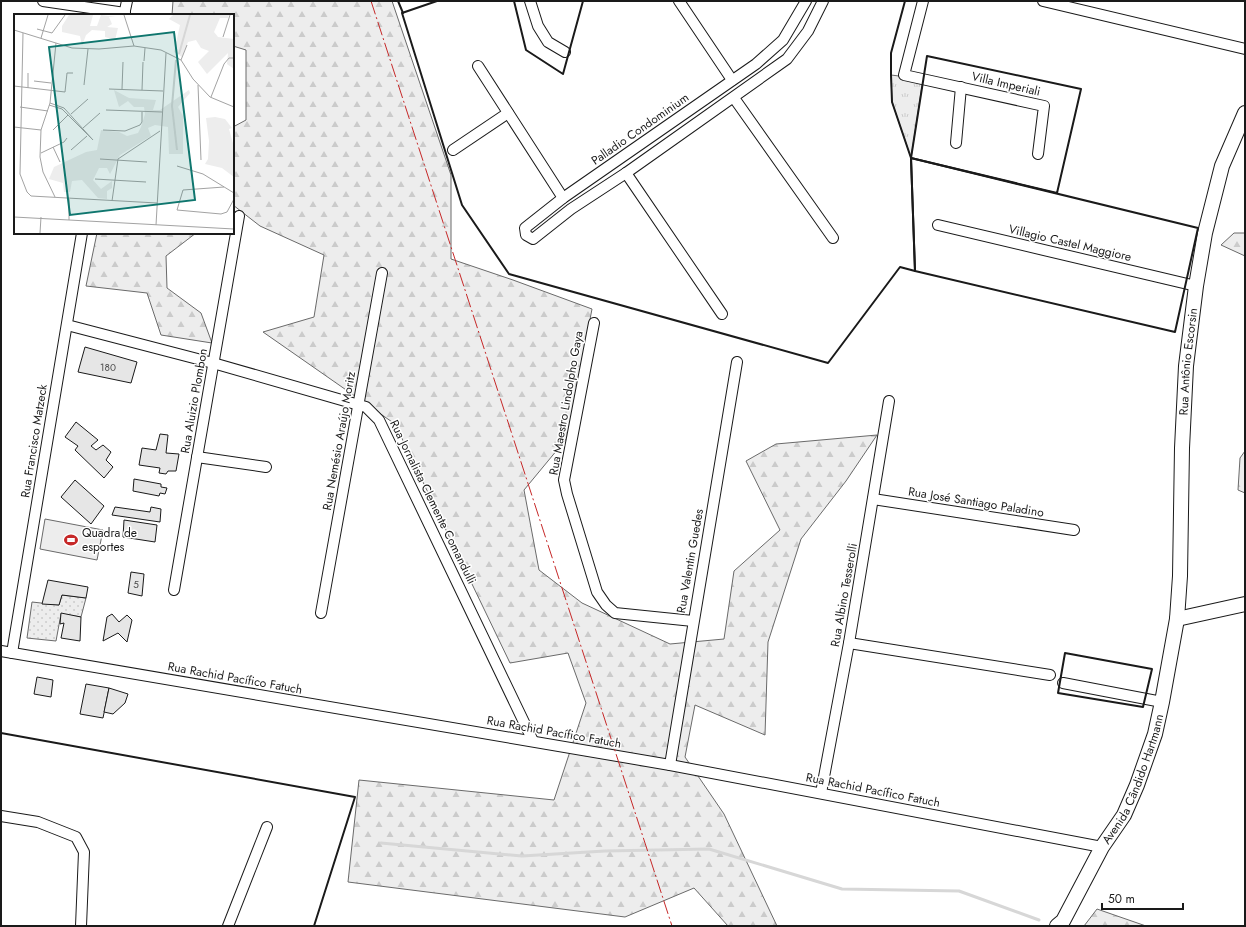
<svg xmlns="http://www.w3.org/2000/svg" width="1246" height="927" font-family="Jost,sans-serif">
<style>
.grass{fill:url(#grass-dots);stroke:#6a6a6a}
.forest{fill:url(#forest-firs);stroke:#6a6a6a}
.park{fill:url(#park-tufts);stroke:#6a6a6a}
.built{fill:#ededed;stroke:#6a6a6a}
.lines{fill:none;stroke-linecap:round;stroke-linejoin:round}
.stream{stroke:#d7d7d7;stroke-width:3}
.building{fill:#e6e6e6;stroke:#1a1a1a}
.minor-casing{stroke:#1a1a1a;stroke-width:12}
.secondary-casing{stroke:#1a1a1a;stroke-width:16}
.minor{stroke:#fff;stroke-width:10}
.secondary{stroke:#fff;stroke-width:14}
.wall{stroke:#1a1a1a;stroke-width:2}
.power{stroke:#c62828;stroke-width:1;stroke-dasharray:14 3 2 3;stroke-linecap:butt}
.labels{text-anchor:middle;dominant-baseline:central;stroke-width:3;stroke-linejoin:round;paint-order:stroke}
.number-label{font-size:10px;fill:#4d4d4d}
.street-label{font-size:12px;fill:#1a1a1a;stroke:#fff}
.poi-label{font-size:12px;fill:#1a1a1a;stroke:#fff;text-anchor:start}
.inset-river{fill:none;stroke:#d7d7d7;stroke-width:2}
.inset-road{fill:none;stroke:#a3a3a3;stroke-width:1}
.view{fill:#0f766e;fill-opacity:0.15;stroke:#0f766e;stroke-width:2}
.inset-edge{fill:none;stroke:#1a1a1a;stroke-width:2}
</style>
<defs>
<pattern id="grass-dots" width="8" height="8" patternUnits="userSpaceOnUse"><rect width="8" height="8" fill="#ededed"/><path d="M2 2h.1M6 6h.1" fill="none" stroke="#cbcbcb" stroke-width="1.8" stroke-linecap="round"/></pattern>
<pattern id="forest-firs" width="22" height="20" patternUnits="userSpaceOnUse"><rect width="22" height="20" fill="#ededed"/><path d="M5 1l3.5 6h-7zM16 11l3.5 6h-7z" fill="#cbcbcb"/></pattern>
<pattern id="park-tufts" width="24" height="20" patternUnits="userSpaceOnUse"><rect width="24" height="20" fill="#ededed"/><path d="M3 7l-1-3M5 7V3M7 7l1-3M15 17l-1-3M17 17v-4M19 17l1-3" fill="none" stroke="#cbcbcb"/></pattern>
</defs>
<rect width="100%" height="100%" fill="#fff"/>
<path class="grass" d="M62,595l24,3 -5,19 -20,-3 -5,27 -29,-3 5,-36 27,3z"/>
<g class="forest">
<path d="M173,1h219l59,174v84l62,21 79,29 -25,129 -43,52 15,80 43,33 88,41 54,-5 10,-68 46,-41 -34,-69 30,-17 101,-9 -31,46 -45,58 -33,103 -3,93 -70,-30 -10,52 39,57 53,112h-49l-34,-38 -69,29 -277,-35 11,-102 195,20 32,-97 -18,-50 -58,10 -115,-239 -132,-92 51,-15 10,-62 -64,-29 -27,-21v-78l13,-7v-70l-13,-4v-31h-61z"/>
<path d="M97,233h99l-30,23 1,32 34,25 11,30 -51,-8 -14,-42 -61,-7z"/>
<path d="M1234,233h11v23l-24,-11z"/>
<path d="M1245,451v42l-7,-3 2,-32z"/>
<path d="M1097,909l49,17h-62z"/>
</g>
<path class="park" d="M891,75l32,4 -12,79 -19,-56z"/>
<path class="built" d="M45,519l58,11 -6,30 -57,-11z"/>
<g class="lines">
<path class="stream" d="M381,843l141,13 83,-5 104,-2 133,40 117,2 80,29"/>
</g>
<g class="building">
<path d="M85,347l52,15 -6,21 -53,-11z"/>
<path d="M76,422l22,18 -7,6 5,4 7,-5 8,7 -5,8 7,7 -9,11 -29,-28 3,-4 -13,-9z"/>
<path d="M160,434l8,1 -2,18 13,1 -3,17h-8l-2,3 -7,-1 1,-5 -21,-3 3,-17 14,2z"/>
<path d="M134,479l27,5v3l6,1 -2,6 -5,-1 -1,3 -26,-5z"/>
<path d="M75,480l29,26 -13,18 -30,-27z"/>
<path d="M115,507l35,5 1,-5 10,2 -1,13 -48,-7z"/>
<path d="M124,520l33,5 -2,17 -32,-5z"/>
<path d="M131,572l13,2 -2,22 -14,-3z"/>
<path d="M48,580l40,7 -2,11 -24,-3 -3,10 -17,-1z"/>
<path d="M61,613l20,4 -1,24 -19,-3 3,-15 -4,1z"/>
<path d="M112,614l7,8 8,-7 5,5 -5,22 -9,-9 -15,8 4,-24z"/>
<path d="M37,677l16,3 -2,17 -17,-3z"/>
<path d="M86,684l23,4 -6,30 -23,-4z"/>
<path d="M109,688l19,6 -3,9 -12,11 -9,-2z"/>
</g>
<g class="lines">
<g class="minor-casing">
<g id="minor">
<path d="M43,1l82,12"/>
<path d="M530,1l8,25 10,16 17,10"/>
<path d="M679,1l53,79"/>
<path d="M806,1l-23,39 -27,24 -193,134 -38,30 1,7 7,4 38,-30 55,-36 161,-114 21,-28 15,-30"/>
<path d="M923,1l-19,74 140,31 -6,48"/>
<path d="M1043,1l202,48"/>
<path d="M124,15l3,-14"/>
<path d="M478,66l85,132"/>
<path d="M734,98l99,140"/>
<path d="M956,143l5,-56"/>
<path d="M453,150l55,-37"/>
<path d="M626,173l96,141"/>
<path d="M938,225l258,61"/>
<path d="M594,323l-30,157 3,14 30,98 9,13 9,8 78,8"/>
<path d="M67,325l146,38 153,44 13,13 154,321"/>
<path d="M197,457l69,10"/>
<path d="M873,499l201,31"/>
<path d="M174,590l65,-374"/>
<path d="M321,613l61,-340"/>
<path d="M849,643l201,32"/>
<path d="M1,651l669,114 432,82"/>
<path d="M12,653l70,-420"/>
<path d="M1063,683l99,19"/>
<path d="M670,765l67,-403"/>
<path d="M821,793l28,-150 40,-242"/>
<path d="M1,816l37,6 38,15 8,15 -3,74"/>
<path d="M228,926l39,-99"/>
</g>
</g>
<g class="secondary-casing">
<g id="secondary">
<path d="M1177,619l68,-15"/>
<path id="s1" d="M1057,926l6,-5 39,-74 22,-32 13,-30 18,-51 7,-32 15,-83 3,-43 2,-128 4,-82 10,-80 9,-53 17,-67 23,-53"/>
</g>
</g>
<use href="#minor" class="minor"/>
<use href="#secondary" class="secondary"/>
<g class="wall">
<path d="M398,1l5,12"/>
<path d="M437,1l-35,12 60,192 47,69 319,89 72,-96 15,4 -4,-113 -19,-56 -1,-27v-22l14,-52"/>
<path d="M514,1l12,49 37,24 20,-73"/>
<path d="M927,56l154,33 -24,104 -146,-35z"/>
<path d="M911,158l287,70 -23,104 -260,-61z"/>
<path d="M1065,653l87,16 -9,38 -85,-14z"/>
<path d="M1,733l354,64 -41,129"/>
</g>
<path class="power" d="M371,1l301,925"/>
</g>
<defs>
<g id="stadium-bare" transform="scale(1.08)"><path d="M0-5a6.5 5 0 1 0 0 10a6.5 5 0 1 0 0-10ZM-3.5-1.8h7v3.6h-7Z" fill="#c62828" stroke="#fff" stroke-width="2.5" paint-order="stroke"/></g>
</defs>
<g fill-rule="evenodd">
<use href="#stadium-bare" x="71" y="540"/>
</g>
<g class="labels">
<g class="number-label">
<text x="108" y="367">180</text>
<text x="136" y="584">5</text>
</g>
<g class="street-label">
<text transform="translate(1006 84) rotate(13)">Villa Imperiali</text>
<text transform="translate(640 129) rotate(-35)">Palladio Condominium</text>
<text transform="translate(1070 243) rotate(13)">Villagio Castel Maggiore</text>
<text stroke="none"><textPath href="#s1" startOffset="592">Rua Antônio Escorsin</textPath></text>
<text transform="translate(194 401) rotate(-80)">Rua Aluizio Plombon</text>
<text transform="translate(566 403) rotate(-80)">Rua Maestro Lindolpho Gaya</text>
<text transform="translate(34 441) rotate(-81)">Rua Francisco Matzeck</text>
<text transform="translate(339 441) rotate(-80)">Rua Nemésio Araújo Moritz</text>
<text transform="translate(433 502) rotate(64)">Rua Jornalista Clemente Comandulli</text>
<text transform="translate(976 502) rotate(9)">Rua José Santiago Paladino</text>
<text transform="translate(690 561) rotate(-80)">Rua Valentin Guedes</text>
<text transform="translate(844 595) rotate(-80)">Rua Albino Tesserolli</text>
<text transform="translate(235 678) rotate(10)">Rua Rachid Pacífico Fatuch</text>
<text transform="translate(554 732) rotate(10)">Rua Rachid Pacífico Fatuch</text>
<text stroke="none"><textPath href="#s1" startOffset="167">Avenida Cândido Hartmann</textPath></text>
<text transform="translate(873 790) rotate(11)">Rua Rachid Pacífico Fatuch</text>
</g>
<g class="poi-label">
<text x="82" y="533">Quadra de<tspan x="82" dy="14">esportes</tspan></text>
</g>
</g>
<g transform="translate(14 14)">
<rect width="220" height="220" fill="#fff"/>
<path d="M55,1h24l-3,11h7l4,-11 15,2h-7l3,7 -5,3 11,1 -3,12 -10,-3v-6l-13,-1 -6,5 -4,11 -2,-10 -18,-4v-6zM159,1h56l-1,3h-8l-6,14 4,5 16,2v30l-7,-5 1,-11 -21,21 -9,-12 11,-11 -8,-3 -5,-8 -8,2 -6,15 -8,-5 6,-27 -11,-6zM100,76l15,8 27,2 -3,10h7l29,-20 1,3 -12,14 5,9v38h-14l-1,-27 -13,-2 -7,3 3,8 -31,19 -10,19 -3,-6h-8l-6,12 8,9 11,-8v7l-5,3v8l-9,-1 -16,-18 -10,1 -2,11h-6l-1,-9 -14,-4 5,-12 32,-15 11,-2 4,-20 18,2 8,4 11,-3 3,-6 4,-13 -1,-7h-10l-6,-6 -9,6zM201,103l10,2 7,9 -3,1 5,18v30l-12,-9 -17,-4 3,-5 1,-18 -3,-23z" fill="#ededed"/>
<path class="inset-river" d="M165,40l11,-39M162,46l-4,46 5,44"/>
<path class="inset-road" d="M110,1l10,31M23,15l15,4 13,-18M0,16l58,18 27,1 35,-3 27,4 20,10 12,19 17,18 24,10M9,19l-3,141 7,18 4,4 126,7M209,23l7,-22M27,24l7,-23M167,46l6,-15M130,47l1,-13M20,67l17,2M70,71l4,-36M184,71l3,75M0,72l51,6 2,-19h6M14,74v-15M95,75l54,2M108,75l1,-27M128,76l1,-28M197,83l13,-33 5,-6h5M35,91l13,4 31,31 -29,-32 -14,-5M6,93l28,4M92,96l56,2M57,100l17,-15M0,113l27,3M69,114l17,-15M39,116l15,-15M89,116l22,1 15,-6 2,-3v-10M39,133l7,15M57,136l16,-14M27,139l23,-11 3,-4M86,145l47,3M163,152l26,8 31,19M81,165l51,3M210,173l-41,3 -6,20 44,4 6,-2 7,-13M41,183l-12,-25 -3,-15 1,-27 9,-27 6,-60M98,187l6,-42 42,-28M0,203l220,12M55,206v-21M142,211l10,-172M26,219l1,-16"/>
<path class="view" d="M160,18l21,168 -125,15 -21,-168z"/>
<rect width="220" height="220" class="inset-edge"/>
</g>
<rect width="1246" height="927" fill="none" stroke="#1a1a1a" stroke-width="4"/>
<path d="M1102 903v6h81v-6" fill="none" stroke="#1a1a1a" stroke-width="2"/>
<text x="1108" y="903" font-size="12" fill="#1a1a1a" stroke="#ffffff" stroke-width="3" paint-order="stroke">50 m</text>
</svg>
